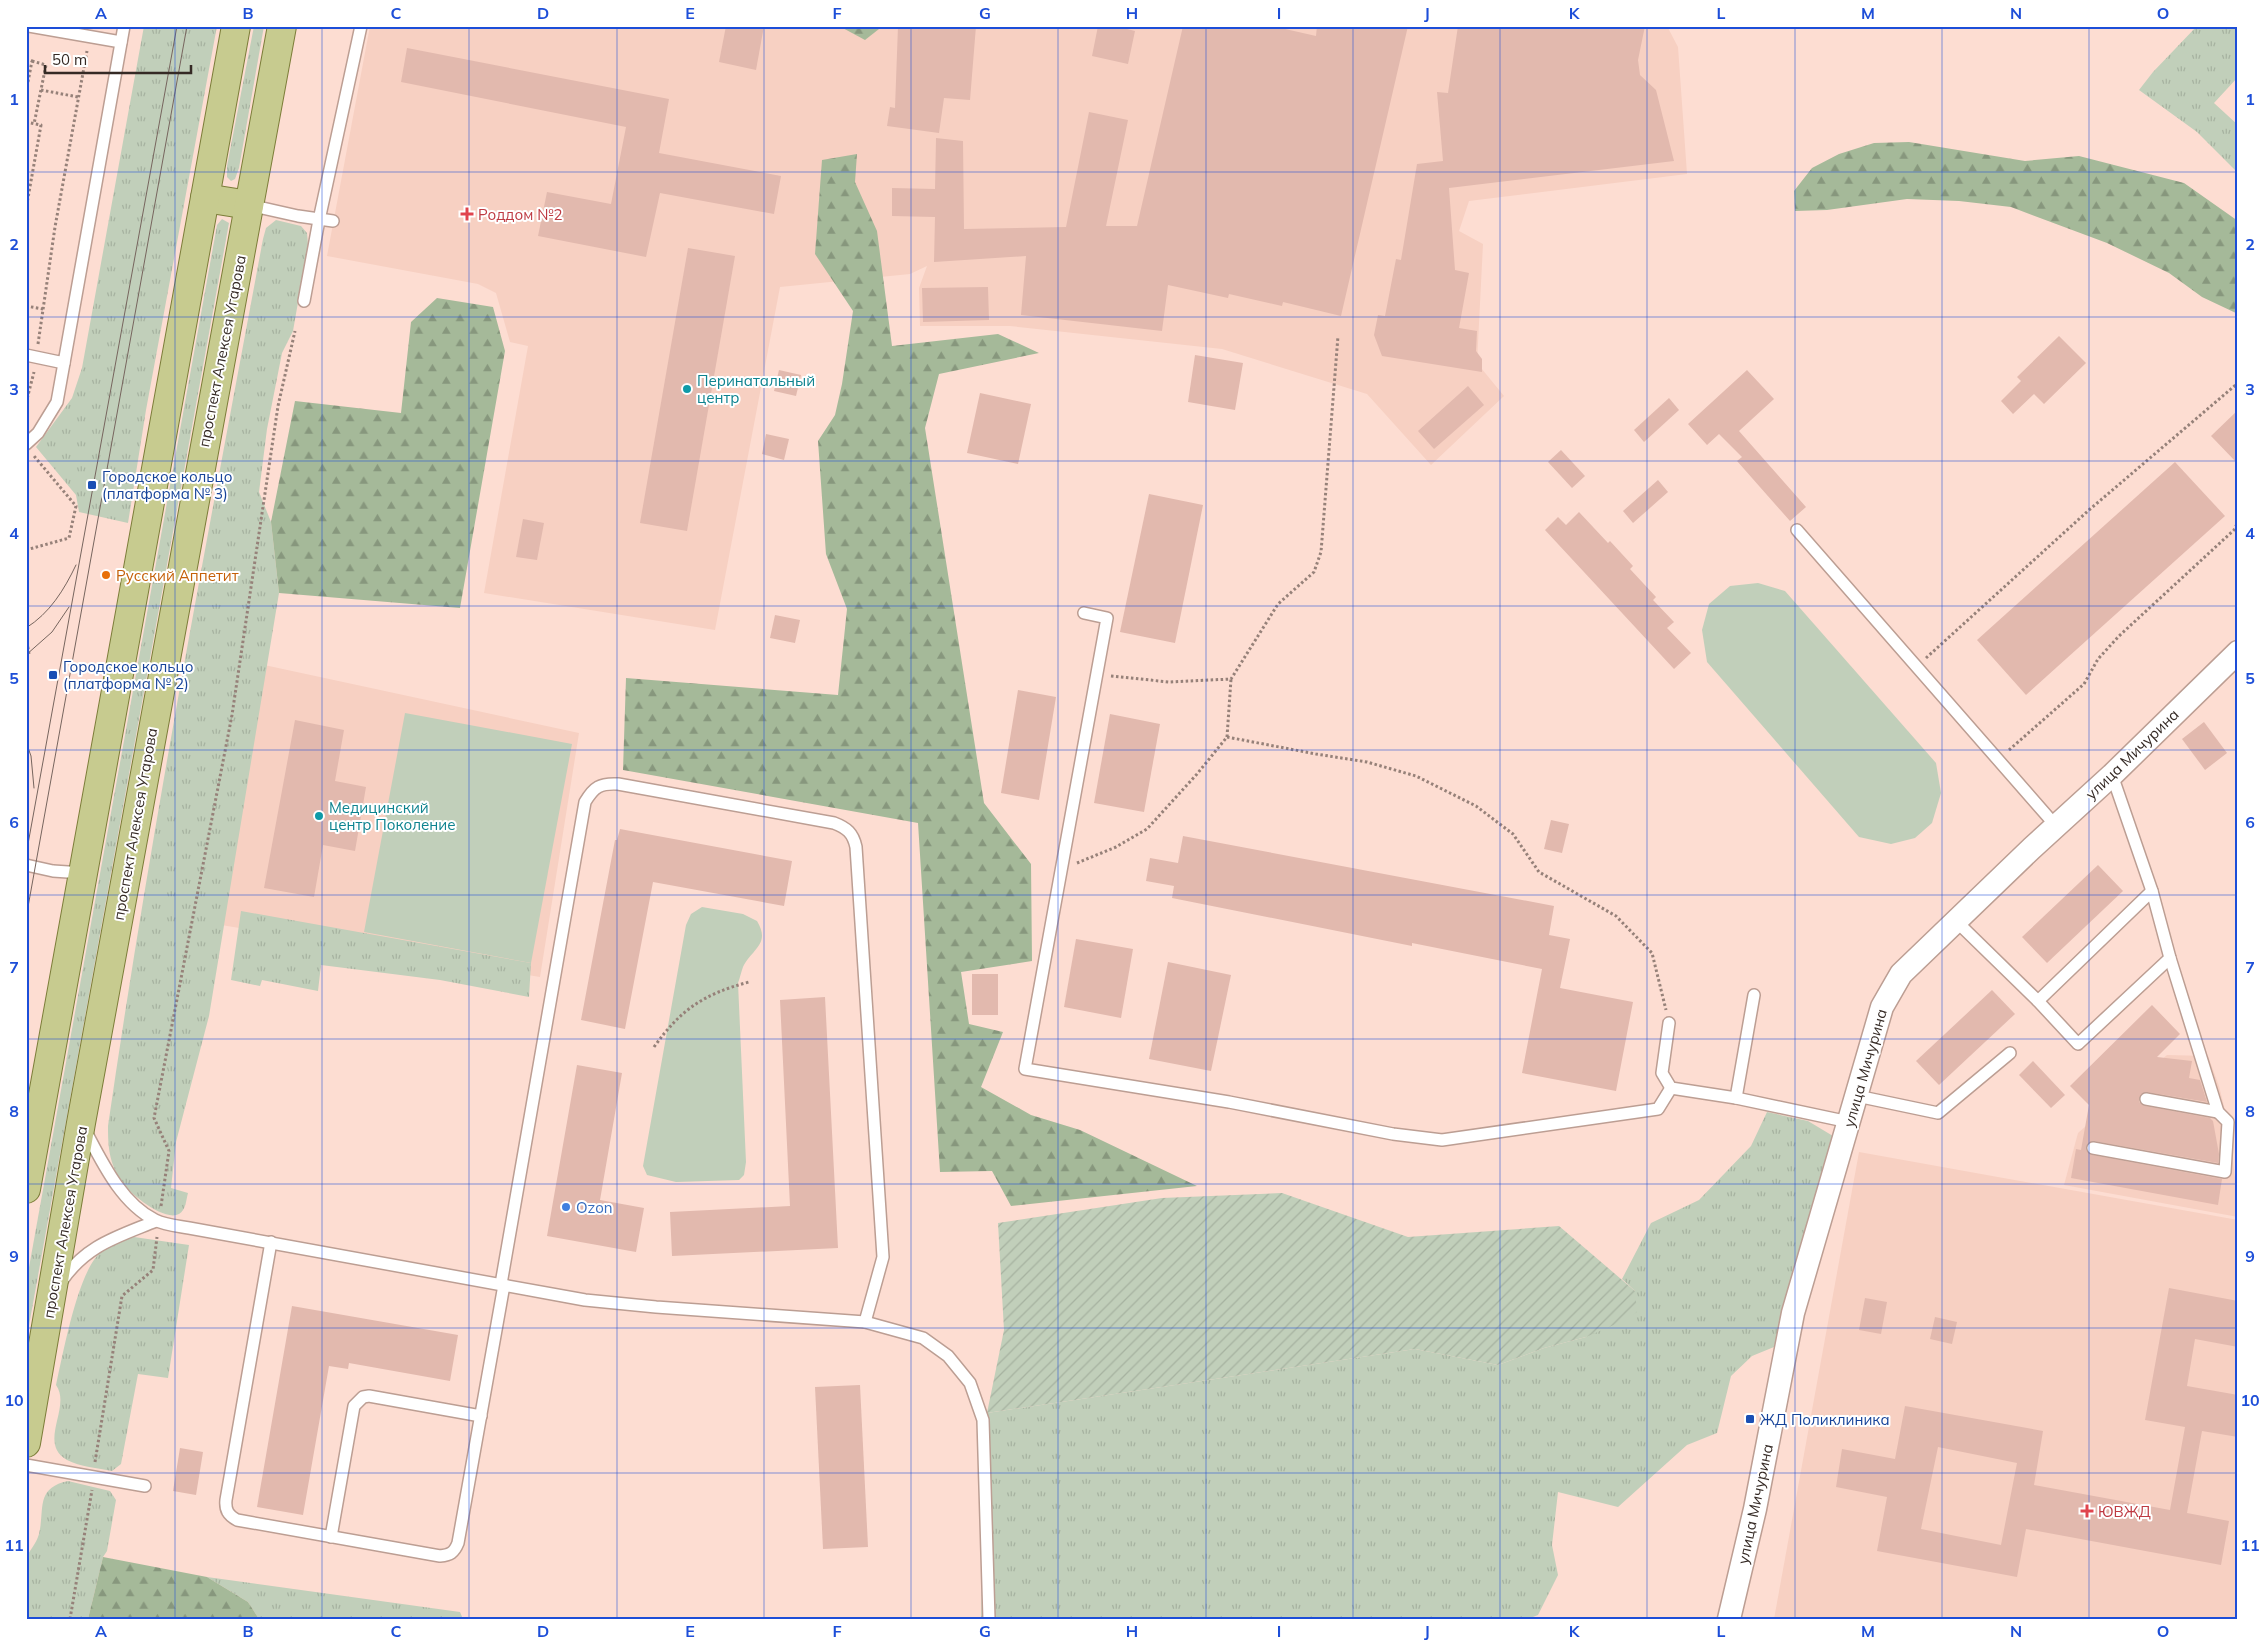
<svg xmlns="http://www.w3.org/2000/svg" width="2264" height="1645" font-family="Mulish,sans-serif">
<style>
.built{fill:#f7d0c2}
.grass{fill:url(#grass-tufts)}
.forest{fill:url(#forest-firs)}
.park{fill:#c1cfba}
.garden{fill:url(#garden-furrows)}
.building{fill:#e2b9ae;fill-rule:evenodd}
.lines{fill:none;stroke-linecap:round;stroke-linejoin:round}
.lane-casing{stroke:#bc9e93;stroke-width:14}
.street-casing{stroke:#bc9e93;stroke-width:25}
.primary-casing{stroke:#7c7d39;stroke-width:30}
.path{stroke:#968179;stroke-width:3;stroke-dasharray:2.5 2.5;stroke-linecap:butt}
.lane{stroke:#fff;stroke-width:11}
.street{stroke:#fff;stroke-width:22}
.primary{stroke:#c7cb8f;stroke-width:28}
.tram{stroke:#77655e;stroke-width:1}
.grid{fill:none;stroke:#1d4ed8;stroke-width:1;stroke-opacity:0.55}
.health-dot{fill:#e0444e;stroke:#fff;stroke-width:2}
.culture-dot{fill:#0f9aa8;stroke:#fff;stroke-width:2}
.transit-dot{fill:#1a4fb4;stroke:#fff;stroke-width:2}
.food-dot{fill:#e8710a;stroke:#fff;stroke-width:2}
.shop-dot{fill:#3f7fe0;stroke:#fff;stroke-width:2}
.labels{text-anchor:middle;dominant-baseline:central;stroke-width:4;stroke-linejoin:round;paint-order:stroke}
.health-label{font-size:15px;fill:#be3a42;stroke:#fff;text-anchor:start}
.street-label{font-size:15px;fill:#352a25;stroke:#fff}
.culture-label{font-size:15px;fill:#0d838f;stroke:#fff;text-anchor:start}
.transit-label{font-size:15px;fill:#164399;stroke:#fff;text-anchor:start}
.food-label{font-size:15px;fill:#c56008;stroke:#fff;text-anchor:start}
.shop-label{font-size:15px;fill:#366cbe;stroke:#fff;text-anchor:start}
.neatline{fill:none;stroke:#1d4ed8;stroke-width:2}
.grid-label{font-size:16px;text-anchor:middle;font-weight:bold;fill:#1d4ed8}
</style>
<defs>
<pattern id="grass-tufts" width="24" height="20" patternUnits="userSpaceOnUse" patternTransform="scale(1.25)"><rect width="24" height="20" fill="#c1cfba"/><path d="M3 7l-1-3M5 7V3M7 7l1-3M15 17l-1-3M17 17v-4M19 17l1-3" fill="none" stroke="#a6b2a0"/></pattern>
<pattern id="forest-firs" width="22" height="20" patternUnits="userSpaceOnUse" patternTransform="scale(1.25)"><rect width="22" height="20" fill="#a5b999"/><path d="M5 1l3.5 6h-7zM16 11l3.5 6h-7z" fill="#87977d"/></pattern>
<pattern id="garden-furrows" width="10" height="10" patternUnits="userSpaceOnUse" patternTransform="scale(1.25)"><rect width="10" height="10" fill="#c1cfba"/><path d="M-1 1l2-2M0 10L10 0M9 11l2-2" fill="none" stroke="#a6b2a0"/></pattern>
</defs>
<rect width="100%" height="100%" fill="#fdddd2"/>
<g class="built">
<path d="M370,26h1297l11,21 9,127 -218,27 -10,30 24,13 -6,119 27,33 -73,69 -64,-71 -145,-45 -212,-23h-90l-1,-38 8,-22 -17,8 -130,13 -65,343 -231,-37 44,-247 -18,-4 -14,-49 -18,-9 -151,-28z"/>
<path d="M255,663l324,70 -39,244 -331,-54z"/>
<path d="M2167,1055l41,1 11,30 9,36 10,79v16l-174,-32 14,-52z"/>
<path d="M1859,1152l379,68v399h-464z"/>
</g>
<g class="grass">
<path d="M144,26h73l-71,384 -18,113 -49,-11 -3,-17 -40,-48 36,-49 10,-30z"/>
<path d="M254,26h10l-25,142 -4,11 -4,2 -4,-4v-11z"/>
<path d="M2197,26h41v51l-24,26 24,22v48l-41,-41 -58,-42 14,-18z"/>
<path d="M222,219l7,4 -203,1119v-58l191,-1059z"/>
<path d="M276,220l25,6 6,7 1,12 -15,86 -11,22 -15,76 -8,63 12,30 8,71 -70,423 -33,126 -5,46 17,5c-2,7 -2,17 -9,21 -15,8 -50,-21 -58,-33 -12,-19 -13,-34 -13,-55 43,-297 100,-592 155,-887l3,-11z"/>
<path d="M241,911l290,52 -2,34 -89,-17 -119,-15 -3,26 -56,-11 -2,6 -29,-6z"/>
<path d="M1767,1112l41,9 25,15 -59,211 -22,9 -21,20 -14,57 -30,12 -69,62 -60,-15 -6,53 6,30 -20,40 -10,4h-547l6,-206 428,-64 83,16 46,-17 42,-11 49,-46 -13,-12 29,-56 48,-23 52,-54z"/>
<path d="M134,1237l55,8 -21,133 -30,-4 -17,90 -9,7c-14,-3 -32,-4 -45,-11 -30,-17 5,-53 -11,-75 7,-30 22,-116 46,-134 9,-7 21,-11 32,-14z"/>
<path d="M68,1481l42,10 6,9 -9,51 -4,6 -15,62h-62v-60c3,-9 10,-14 13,-25 6,-25 -4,-46 29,-53z"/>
<path d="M207,1577l253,35 3,7h-204l-11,-17z"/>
</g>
<g class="forest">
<path d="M839,26h39l1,3 -14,11z"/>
<path d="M1909,142l116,19 54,-5 105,27 54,38v93l-36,-17 -33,-24 -62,-30 -96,-36 -52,-6 -52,-2 -80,11 -32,1 -1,-20 18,-23 27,-14 35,-11z"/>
<path d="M857,154l-2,28 22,49 15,115 106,-12 41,19 -100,21 -14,54 59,375 47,61 1,97 -71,11 8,52 34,8 -22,55 50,28 49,15 117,56 -186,20 -19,-35 -52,1 -22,-349 -295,-53 3,-92 212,17 9,-86 -21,-55 -8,-113 17,-26 7,-31 11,-73 -38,-57 7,-94z"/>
<path d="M437,298l56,9 12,44 -45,257 -181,-15 -8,-71 24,-121 106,12 10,-91z"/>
<path d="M103,1557l104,20 41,25 11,17h-171z"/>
</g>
<g class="park">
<path d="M1758,583l27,8 151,172 5,30 -9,30 -17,15 -24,6 -32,-7 -152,-175 -5,-32 7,-26 21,-18z"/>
<path d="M405,713l167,31 -41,219 -167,-31z"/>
<path d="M702,907l41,7 14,7c14,23 -5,28 -14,46 -2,5 -3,11 -5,16l8,179 -2,13 -5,5 -63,2 -29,-7 -4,-9 43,-241 5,-11z"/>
</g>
<path class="garden" d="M1282,1193l126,44 151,-11 76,65 2,21 -14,9 -37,16 -42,11 -46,17 -83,-16 -428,64 17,-83 -6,-107 164,-25z"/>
<g class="building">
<path d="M726,26h38l-8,44 -37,-8z"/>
<path d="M898,26h78l-6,74 -26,-2 -5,35 -52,-7 3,-19 5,1z"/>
<path d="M1098,26h17l20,5 -7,33 -36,-8z"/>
<path d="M1183,26h89l44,10 1,-10h91l-67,290 -58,-14 -1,4 -53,-12 -1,4 -60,-13 -6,46 -141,-16 5,-59 -92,6 1,-45 -43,-1v-28l43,1 1,-51 27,3 1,88 102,-2 23,-115 39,8 -22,106h31z"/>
<path d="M1458,26h187l-7,34 2,15 16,15 18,71 -225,27 6,82 14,3 -10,55 18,3 -1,20 6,8v13l-100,-16 -8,-21 4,-20 7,1 11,-57 5,1 16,-96 26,-3 -6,-69 11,1z"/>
<path d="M407,48l262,51 -10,54 122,23 -7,38 -114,-21 -14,64 -108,-21 9,-44 64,12 15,-77 -225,-45z"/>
<path d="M688,248l47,8 -48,275 -47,-8z"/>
<path d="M988,287l1,33 -66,2 -1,-34z"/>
<path d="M2059,336l27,27 -42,41 -10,-10 -21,20 -12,-13 20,-20 -4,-4z"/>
<path d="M1195,355l48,8 -8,47 -47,-8z"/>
<path d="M779,370l22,5 -5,21 -22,-5z"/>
<path d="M1747,370l27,29 -35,32 67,76 -16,14 -53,-60 5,-4 -23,-23 -12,11 -19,-21z"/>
<path d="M1468,386l16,19 -50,44 -16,-18z"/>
<path d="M980,393l51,11 -13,60 -51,-11z"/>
<path d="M1669,398l10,12 -35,32 -10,-12z"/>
<path d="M2238,410v54l-27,-28z"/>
<path d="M766,434l23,5 -5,21 -22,-6z"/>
<path d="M1561,450l24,26 -13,12 -24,-26z"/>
<path d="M2175,462l50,54 -199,179 -49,-55z"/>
<path d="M1658,480l10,12 -35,31 -10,-12z"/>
<path d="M1149,494l54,11 -28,138 -55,-11z"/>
<path d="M1579,512l29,31 2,-2 23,25 -3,3 26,28 -3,3 21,22 -7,6 24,25 -17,16 -129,-139 13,-13 8,8z"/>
<path d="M523,519l21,4 -7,37 -21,-3z"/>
<path d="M775,615l25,5 -5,23 -25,-5z"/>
<path d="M1018,690l38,7 -17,103 -38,-7z"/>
<path d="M1110,714l50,10 -16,88 -50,-9z"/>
<path d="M295,720l49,10 -9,51 31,6 -11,64 -32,-6 -9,52 -50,-9z"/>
<path d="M2204,722l23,31 -22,17 -23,-31z"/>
<path d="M1551,820l18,4 -7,29 -18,-4z"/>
<path d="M620,829l172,32 -8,45 -131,-24 -28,147 -44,-9 34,-180h2z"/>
<path d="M1183,836l371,70 -5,29 21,4 -10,49 73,14 -17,89 -94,-18 20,-104 -130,-26v3l-240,-48 2,-12 -28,-5 4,-23 28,5z"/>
<path d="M2098,865l25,26 -76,72 -25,-26z"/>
<path d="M1076,939l57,10 -12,69 -57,-11z"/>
<path d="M1168,962l63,13 -20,96 -62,-12z"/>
<rect x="972" y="974" width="26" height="41"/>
<path d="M1992,990l23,24 -76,71 -23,-24z"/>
<path d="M825,997l13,251 -166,8 -2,-44 120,-6 -10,-206z"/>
<path d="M2152,1005l28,29 -23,23 35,4 -3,17 11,2 7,22 -60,-10 -7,3 -1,7 6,4 65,12 3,3 6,33 -1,9 -124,-22 -6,2 -2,7 6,5 130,24 -4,26 -147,-27 5,-29 5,1 8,-45 -19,-19z"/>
<path d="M2033,1061l32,34 -14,13 -32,-33z"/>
<path d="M577,1065l45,8 -22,127 44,8 -8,44 -89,-16z"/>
<path d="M2169,1288l69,13v46l-43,-8 -8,47 51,9v42l-36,-6 -15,82 42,8 -8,44 -195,-36 -9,48 -140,-26 10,-54 -51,-10 6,-38 53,10 10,-53 138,25 -9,54 136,25 15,-83 -40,-7zM1938,1447l79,16 -16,82 -80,-16z"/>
<path d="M1865,1298l22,4 -6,32 -22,-4z"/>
<path d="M292,1306l166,29 -8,46 -101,-18 -1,6 -19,-3 -26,149 -46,-8z"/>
<path d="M1935,1317l22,5 -5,22 -22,-5z"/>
<path d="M860,1385l8,162 -45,2 -8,-162z"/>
<path d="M180,1448l23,4 -7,43 -23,-4z"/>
</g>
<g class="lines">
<g class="lane-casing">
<g id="lane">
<path d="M29,26l92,16"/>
<path d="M249,205l49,11 35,5"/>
<path d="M304,301l15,-81 42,-194"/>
<path d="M26,355l38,8 60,-337"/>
<path d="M26,444l12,-11 19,-31 7,-39"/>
<path d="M1797,530l259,296"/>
<path d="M1084,613l23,5 -82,451 204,33 164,32 49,6 216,-31 13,-21"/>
<path d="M26,865l27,6 30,2"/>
<path d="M1956,921l82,80 40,43 92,-86"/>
<path d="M2038,1001l114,-110"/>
<path d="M1669,1023l-7,50 9,15 65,10 113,24"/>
<path d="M1857,1096l81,17 72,-60"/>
<path d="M1736,1098l18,-103"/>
<path d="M2146,1099l72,13"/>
<path d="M85,1130c17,32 36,73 70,90 10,5 23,6 34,8l396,72 71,7 209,15 58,16 25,18 22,27 13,37 6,199"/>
<path d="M2093,1148l132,24 3,-50 -10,-10 -48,-154 -18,-67 -40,-116"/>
<path d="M271,1242l-45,258c-1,10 2,15 11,20l203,36c10,-1 14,-3 18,-13l46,-258"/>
<path d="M61,1282c25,-37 56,-45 95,-61"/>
<path d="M501,1284l84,-482c9,-15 15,-19 33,-18l216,39c13,5 19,10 22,24l27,410 -18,65"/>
<path d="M26,1465l119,21"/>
<path d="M331,1537l23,-131 9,-9 6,-1 112,20"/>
</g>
</g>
<g class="street-casing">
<path id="street" d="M1729,1619l26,-110 38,-196 89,-306 19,-33 131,-126 80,-73 126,-123"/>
</g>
<g class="primary-casing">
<g id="primary">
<path d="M205,198l44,7"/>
<path d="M26,1189l210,-1163"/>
<path d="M26,1443l55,-320 201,-1097"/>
</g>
</g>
<g class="path">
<path d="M26,60l6,1 -6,31"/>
<path d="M32,61l14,4 -12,59"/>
<path d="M41,90l37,7"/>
<path d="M26,122l15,3 -15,84"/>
<path d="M26,306l17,3"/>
<path d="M38,344l17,-117 32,-176"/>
<path d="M26,403l8,-31"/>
<path d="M26,550l43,-12 7,-32 -42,-50"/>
<path d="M26,637l3,17"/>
<path d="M1926,658l163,-148 149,-127"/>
<path d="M1111,676l58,6 62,-3 47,-75 36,-32 7,-20 17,-216"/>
<path d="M1227,737l4,-58"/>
<path d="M2009,750l75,-66 14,-25 21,-23 115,-106 4,-8"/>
<path d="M1077,863l39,-16 31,-18 50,-55 30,-37 89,17 51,8 49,14 60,30 37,28 26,38 77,44 36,37 14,57"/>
<path d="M654,1047c27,-38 50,-53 95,-65"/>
<path d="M161,1206l8,-55 -15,-33 78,-403 46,-309 17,-75"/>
<path d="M95,1462l27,-166 31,-26 4,-33"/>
<path d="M70,1619l22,-129"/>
</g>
<use href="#lane" class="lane"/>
<use href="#street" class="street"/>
<use href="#primary" class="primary"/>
<g class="tram">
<path d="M26,628c24,-15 38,-38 50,-63"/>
<path d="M26,655l26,-23 17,-25"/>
<path d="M26,742l5,14 3,32"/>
<path d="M26,855l151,-829"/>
<path d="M26,918l161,-892"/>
</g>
</g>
<path class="grid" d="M175,26v1593M322,26v1593M469,26v1593M617,26v1593M764,26v1593M911,26v1593M1058,26v1593M1206,26v1593M1353,26v1593M1500,26v1593M1647,26v1593M1795,26v1593M1942,26v1593M2089,26v1593M26,172h2212M26,317h2212M26,461h2212M26,606h2212M26,750h2212M26,895h2212M26,1039h2212M26,1184h2212M26,1328h2212M26,1473h2212"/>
<g class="health-dot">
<path d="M464.5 206.5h5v5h5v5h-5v5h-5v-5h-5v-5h5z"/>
<path d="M2084.5 1503.5h5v5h5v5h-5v5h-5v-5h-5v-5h5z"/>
</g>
<g class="culture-dot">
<circle cx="687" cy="389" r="5"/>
<circle cx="319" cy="816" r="5"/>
</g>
<g class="transit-dot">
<rect x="87" y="480" width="10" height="10" rx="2.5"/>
<rect x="48" y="670" width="10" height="10" rx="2.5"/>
<rect x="1745" y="1414" width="10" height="10" rx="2.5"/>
</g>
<circle class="food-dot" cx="106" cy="575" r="5"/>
<circle class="shop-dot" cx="566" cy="1207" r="5"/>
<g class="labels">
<g class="health-label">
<text x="478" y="214">Роддом №2</text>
<text x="2098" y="1511">ЮВЖД</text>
</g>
<g class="street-label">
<text transform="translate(222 351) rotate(-79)">проспект Алексея Угарова</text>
<text transform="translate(2132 754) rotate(-44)">улица Мичурина</text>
<text transform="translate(135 824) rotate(-80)">проспект Алексея Угарова</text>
<text transform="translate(1865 1068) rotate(-74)">улица Мичурина</text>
<text transform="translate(65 1222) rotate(-80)">проспект Алексея Угарова</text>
<text transform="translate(1755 1504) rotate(-78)">улица Мичурина</text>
</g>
<g class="culture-label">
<text x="697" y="380">Перинатальный<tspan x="697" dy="17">центр</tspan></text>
<text x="329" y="807">Медицинский<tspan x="329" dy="17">центр Поколение</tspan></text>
</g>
<g class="transit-label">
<text x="102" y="476">Городское кольцо<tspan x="102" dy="17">(платформа № 3)</tspan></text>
<text x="63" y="666">Городское кольцо<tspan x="63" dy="17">(платформа № 2)</tspan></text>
<text x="1760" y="1419">ЖД Поликлиника</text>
</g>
<g class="food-label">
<text x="116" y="575">Русский Аппетит</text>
</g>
<g class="shop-label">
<text x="576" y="1207">Ozon</text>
</g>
</g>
<rect width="2264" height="1645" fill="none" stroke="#ffffff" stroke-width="55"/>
<path d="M45 65v8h146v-8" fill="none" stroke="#352a25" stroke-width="2.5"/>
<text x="52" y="65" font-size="15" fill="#352a25" stroke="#ffffff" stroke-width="4" paint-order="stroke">50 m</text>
<rect x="28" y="28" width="2208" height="1590" class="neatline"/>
<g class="grid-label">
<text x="101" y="19">A</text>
<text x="248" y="19">B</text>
<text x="396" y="19">C</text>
<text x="543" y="19">D</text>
<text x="690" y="19">E</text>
<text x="837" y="19">F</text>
<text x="985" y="19">G</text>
<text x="1132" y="19">H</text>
<text x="1279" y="19">I</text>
<text x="1427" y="19">J</text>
<text x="1574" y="19">K</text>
<text x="1721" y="19">L</text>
<text x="1868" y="19">M</text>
<text x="2016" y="19">N</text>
<text x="2163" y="19">O</text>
<text x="14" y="105">1</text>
<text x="2250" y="105">1</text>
<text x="14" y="250">2</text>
<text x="2250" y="250">2</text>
<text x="14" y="395">3</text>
<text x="2250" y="395">3</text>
<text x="14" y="539">4</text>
<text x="2250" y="539">4</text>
<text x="14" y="684">5</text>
<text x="2250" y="684">5</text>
<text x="14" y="828">6</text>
<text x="2250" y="828">6</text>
<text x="14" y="973">7</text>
<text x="2250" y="973">7</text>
<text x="14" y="1117">8</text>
<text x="2250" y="1117">8</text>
<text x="14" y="1262">9</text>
<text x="2250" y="1262">9</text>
<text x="14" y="1406">10</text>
<text x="2250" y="1406">10</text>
<text x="14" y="1551">11</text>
<text x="2250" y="1551">11</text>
<text x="101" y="1637">A</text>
<text x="248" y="1637">B</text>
<text x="396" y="1637">C</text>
<text x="543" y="1637">D</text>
<text x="690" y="1637">E</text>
<text x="837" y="1637">F</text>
<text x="985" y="1637">G</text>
<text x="1132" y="1637">H</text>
<text x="1279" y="1637">I</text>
<text x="1427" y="1637">J</text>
<text x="1574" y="1637">K</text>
<text x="1721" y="1637">L</text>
<text x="1868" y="1637">M</text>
<text x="2016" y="1637">N</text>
<text x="2163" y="1637">O</text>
</g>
</svg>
